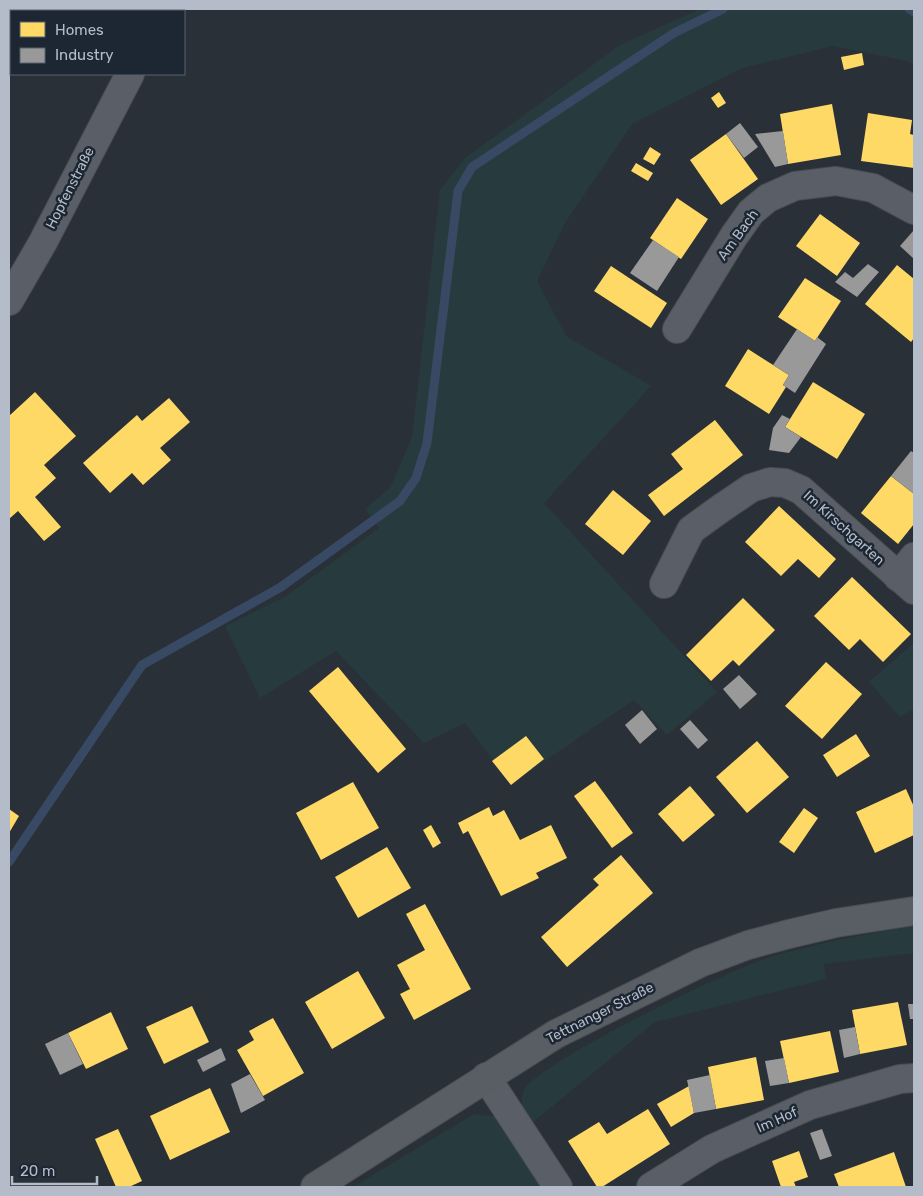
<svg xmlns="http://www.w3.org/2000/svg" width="923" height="1196" font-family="Rubik,sans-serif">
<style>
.green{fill:#273a3e}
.homes{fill:#ffd966}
.industry{fill:#999}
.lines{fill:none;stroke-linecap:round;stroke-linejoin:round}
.stream{stroke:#384963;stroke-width:9}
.minor-casing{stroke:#484c53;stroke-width:30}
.secondary-casing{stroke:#484c53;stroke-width:30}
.minor{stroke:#5a5e66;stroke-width:28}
.secondary{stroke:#595d64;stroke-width:28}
.labels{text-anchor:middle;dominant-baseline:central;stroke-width:5;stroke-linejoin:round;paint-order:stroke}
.street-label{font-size:14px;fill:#b4bcc9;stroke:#1d2633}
</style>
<rect width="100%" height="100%" fill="#2a3038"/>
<g class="green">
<path d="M700,9h214v56l-7,-4 -74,-15 -91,22 -110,56 -67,99 -28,58 29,55 85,50 -107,117 173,189 -50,43 -33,-35 -123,84 -46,-61 -41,20 -88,-92 -76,47 -35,-72 60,-29 94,-69 -14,-19 25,-21 22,-51 28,-247 25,-32 155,-113z"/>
<path d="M914,643v66l-14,8 -31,-35z"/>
<path d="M914,926v27l-90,11 2,15 -171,43 -129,106c-2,-13 -7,-26 -2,-38 12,-26 210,-123 246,-133 47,-14 96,-23 144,-31z"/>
<path d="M474,1114l26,3 48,70h-195z"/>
</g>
<g class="homes">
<path d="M39,9h58l4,2h-63z"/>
<path d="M9,15l2,6v18l-2,1z"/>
<path d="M862,53l2,12 -20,5 -3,-13z"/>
<path d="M719,92l7,11 -8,5 -7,-10z"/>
<path d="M832,104l9,51 -53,9 -8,-50z"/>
<path d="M868,113l44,7 -2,14 4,1v33l-53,-7z"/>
<path d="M726,134l32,45 -37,26 -31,-45z"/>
<path d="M650,147l11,7 -7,11 -11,-6z"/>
<path d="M636,163l17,10 -5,8 -17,-10z"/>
<path d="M677,198l31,21 -27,40 -31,-21z"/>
<path d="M820,214l40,29 -23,33 -41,-30z"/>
<path d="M897,265l17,14v59l-3,4 -46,-38z"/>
<path d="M611,266l56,37 -16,25 -57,-37z"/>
<path d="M805,278l36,23 -26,40 -37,-24z"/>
<path d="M748,349l41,26 -6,10 3,2 -17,27 -44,-28z"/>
<path d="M813,382l52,32 -28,45 -52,-32z"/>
<path d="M35,392l41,44 -32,29 12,13 -21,19 26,30 -17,14 -26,-30 -9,8v-103z"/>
<path d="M169,398l21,24 -30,26 11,12 -28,25 -11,-12 -22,20 -27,-30 54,-48 5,6z"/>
<path d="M715,420l28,35 -79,61 -16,-21 35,-26 -12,-15z"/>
<path d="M891,476l23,18v30l-16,20 -37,-31z"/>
<path d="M613,490l38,31 -28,34 -38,-31z"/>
<path d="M779,506l57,53 -17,19 -21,-19 -17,17 -36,-34z"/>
<path d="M852,577l59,57 -28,28 -23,-23 -11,11 -35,-34z"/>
<path d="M743,598l32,32 -36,36 -6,-6 -22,21 -25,-26z"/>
<path d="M826,662l36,32 -40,45 -37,-33z"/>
<path d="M338,667l68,82 -28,24 -69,-82z"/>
<path d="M856,734l14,22 -33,21 -14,-22z"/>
<path d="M526,736l18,23 -33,26 -19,-24z"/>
<path d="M757,741l32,36 -42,36 -31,-36z"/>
<path d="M595,781l38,52 -21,15 -38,-52z"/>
<path d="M353,782l26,46 -58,32 -25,-47z"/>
<path d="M690,786l25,29 -32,27 -25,-28z"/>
<path d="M906,789l8,18v28l-39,18 -19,-41z"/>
<path d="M489,807l4,9 11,-6 16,30 31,-15 16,33 -31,15 3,5 -38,18 -33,-65 -5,3 -5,-11z"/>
<path d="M804,808l14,10 -24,35 -15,-11z"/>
<path d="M9,809l10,7 -10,17z"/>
<path d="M431,825l10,18 -8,5 -10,-18z"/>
<path d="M387,847l24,41 -53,30 -23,-41z"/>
<path d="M621,855l32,38 -86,74 -26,-30 58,-52 -6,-6z"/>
<path d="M425,904l46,85 -57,31 -14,-26 10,-5 -13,-24 28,-15 -19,-36z"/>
<path d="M358,971l27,47 -53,31 -27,-47z"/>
<path d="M898,1002l9,43 -47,9 -8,-44z"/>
<path d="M192,1006l17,36 -45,22 -18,-37z"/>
<path d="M111,1012l17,37 -42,20 -18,-36z"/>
<path d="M273,1018l31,55 -41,23 -26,-46 17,-10 -5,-9z"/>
<path d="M830,1031l9,41 -50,11 -9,-42z"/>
<path d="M756,1057l8,43 -48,9 -8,-42z"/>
<path d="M689,1086l5,27 -23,14 -14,-23z"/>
<path d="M210,1088l20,44 -60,28 -20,-44z"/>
<path d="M648,1109l22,35 -68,43h-5l-29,-46 31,-19 8,12z"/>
<path d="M118,1129l24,52 -13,6h-13l-21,-48z"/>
<path d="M799,1151l9,26 -14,5 2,5h-15l-9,-26z"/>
<path d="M894,1152l12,35h-67l-5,-13z"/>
</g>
<g class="industry">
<path d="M740,123l18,24 -14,11 -18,-24z"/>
<path d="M783,131l5,33 -13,3 -20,-33z"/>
<path d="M914,230v29l-14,-13z"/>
<path d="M653,240l26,17 -22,34 -27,-18z"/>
<path d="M868,264l11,8 -22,25 -22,-15 10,-10 8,6z"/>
<path d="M797,329l18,12 2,-4 9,7 -31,49 -12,-8 6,-10 -16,-10z"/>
<path d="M782,415l8,4 -5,8 16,10 -12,16 -20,-3 4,-22z"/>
<path d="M911,451l3,2v41l-23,-18z"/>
<path d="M739,675l18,19 -17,15 -17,-20z"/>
<path d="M642,710l15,19 -17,15 -15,-19z"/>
<path d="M690,720l18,20 -10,9 -18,-20z"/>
<path d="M908,1004h6v15h-4z"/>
<path d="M855,1027l5,27 -16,4 -5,-28z"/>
<path d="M68,1033l15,31 -23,11 -15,-31z"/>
<path d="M221,1048l5,12 -23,12 -6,-12z"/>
<path d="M784,1058l5,25 -19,3 -5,-25z"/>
<path d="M250,1074l15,26 -24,13 -10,-29z"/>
<path d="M710,1075l6,34 -22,4 -7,-33z"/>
<path d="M822,1129l10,27 -12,4 -10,-27z"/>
</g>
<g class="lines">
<g class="stream">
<path d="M909,9l5,3"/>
<path d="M9,862l133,-197 139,-78 119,-86 16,-23 11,-35 31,-252 14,-24 202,-134 49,-24"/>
</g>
<g class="minor-casing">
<g id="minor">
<path d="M162,11l1,-2"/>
<path d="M9,301l34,-59 87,-168"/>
<path d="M677,329l57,-93 17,-24 17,-14 27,-12 41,-5 37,7 41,22"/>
<path d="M898,577l16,-20"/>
<path d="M664,584l27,-54 29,-21 31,-21 19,-6 15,1 16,7 113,100"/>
<path d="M486,1077l72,110"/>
<path d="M651,1187l61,-38 98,-44 90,-26 14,-1"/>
</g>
</g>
<g class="secondary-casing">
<path id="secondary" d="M315,1187l241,-153 144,-71 48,-18 41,-11 47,-11 78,-12"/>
</g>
<use href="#minor" class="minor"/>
<use href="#secondary" class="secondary"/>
</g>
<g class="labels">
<g class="street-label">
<text transform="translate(70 188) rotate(-63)">Hopfenstraße</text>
<text transform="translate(738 235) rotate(-54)">Am Bach</text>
<text transform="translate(844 528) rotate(42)">Im Kirschgarten</text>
<text transform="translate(600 1013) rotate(-27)">Tettnanger Straße</text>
<text transform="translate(777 1120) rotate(-24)">Im Hof</text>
</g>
</g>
<rect width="923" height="1196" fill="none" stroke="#b4bcc9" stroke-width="20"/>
<rect x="10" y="10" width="175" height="65" fill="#1d2633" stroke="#59626f"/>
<rect x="20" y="22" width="25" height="15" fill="#ffd966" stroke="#59626f"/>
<text x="55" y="35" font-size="15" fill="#b4bcc9">Homes</text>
<rect x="20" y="48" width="25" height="15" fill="#999999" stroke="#59626f"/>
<text x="55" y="60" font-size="15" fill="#b4bcc9">Industry</text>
<path d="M12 1176v8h85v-8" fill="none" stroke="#b4bcc9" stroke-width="2.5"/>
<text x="20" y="1176" font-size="15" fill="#b4bcc9" stroke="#1d2633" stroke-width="4" paint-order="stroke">20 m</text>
</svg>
